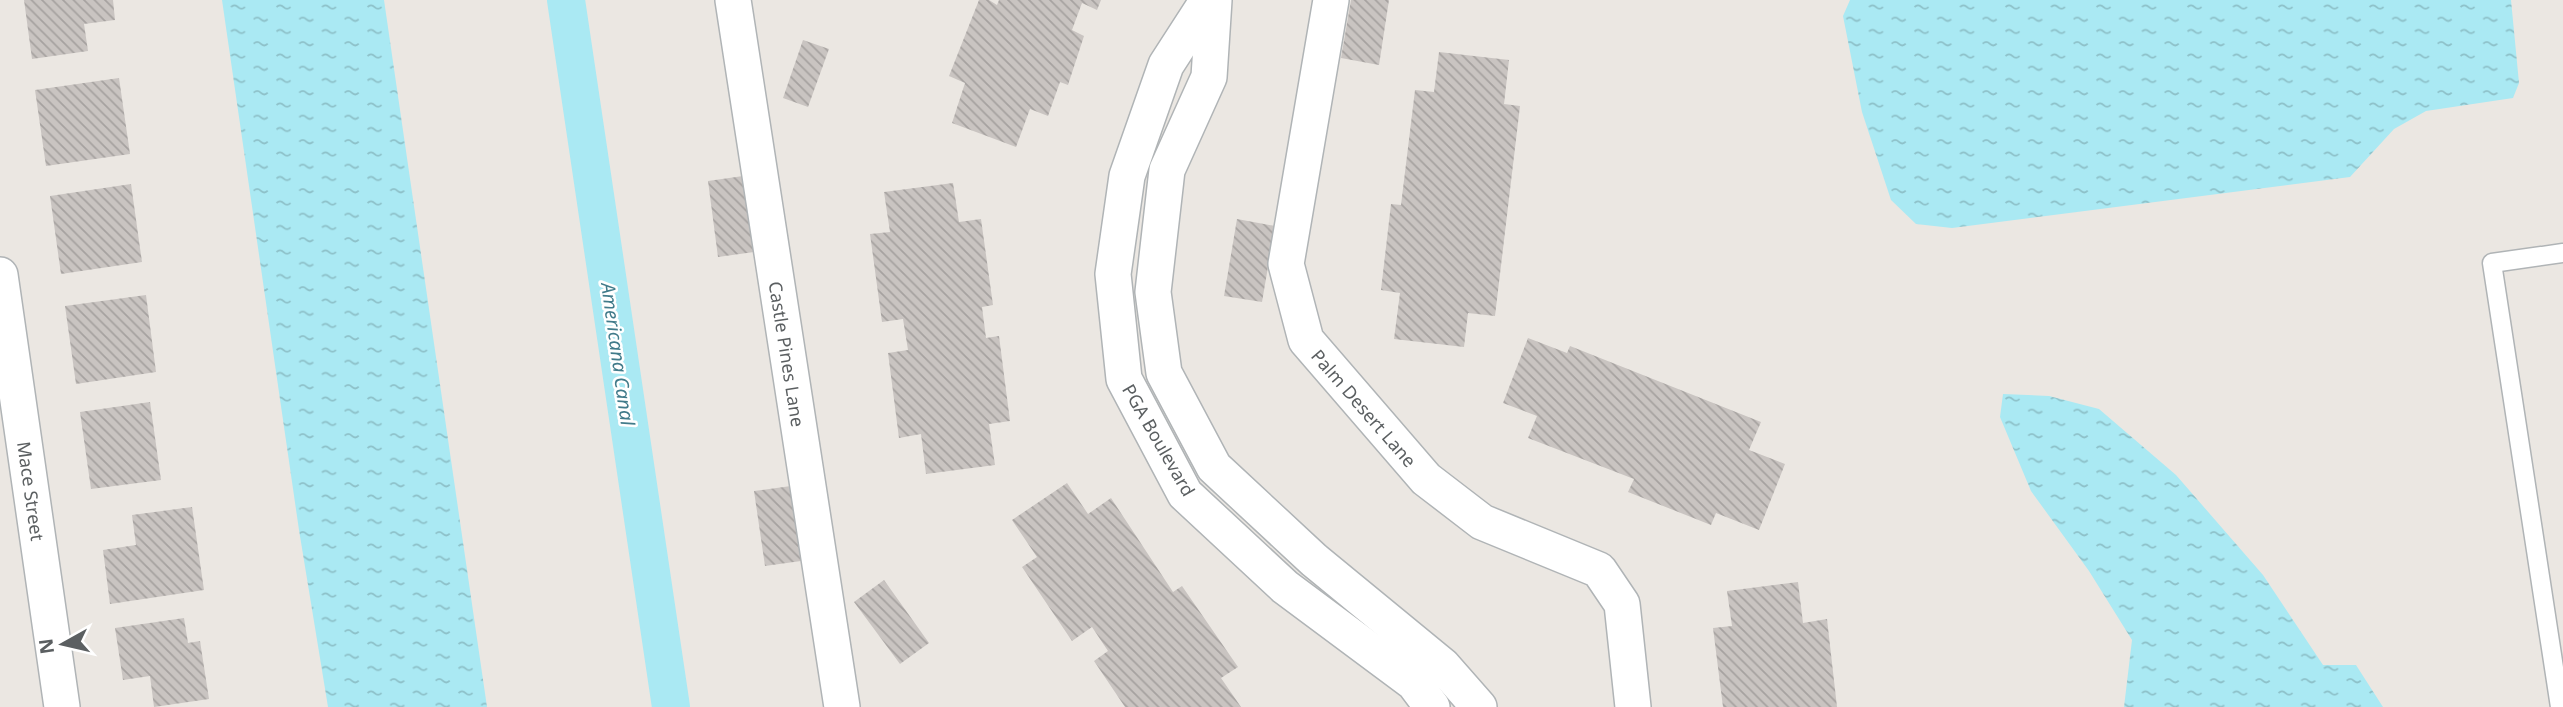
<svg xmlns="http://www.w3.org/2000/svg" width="2563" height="707" font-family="'Noto Sans',sans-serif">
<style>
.water{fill:url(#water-ripples)}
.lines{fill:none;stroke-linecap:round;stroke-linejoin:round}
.canal{stroke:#aae9f3;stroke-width:38}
.building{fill:url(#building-back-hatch)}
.service-casing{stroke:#b0b4b6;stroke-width:21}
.minor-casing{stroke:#b0b4b6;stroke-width:38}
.service{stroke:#fff;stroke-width:18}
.minor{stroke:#fff;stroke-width:35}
.labels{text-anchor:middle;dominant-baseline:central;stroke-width:5;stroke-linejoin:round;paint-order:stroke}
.street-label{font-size:18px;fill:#5b5f61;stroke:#fff}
.water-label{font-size:19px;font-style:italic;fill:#417b8a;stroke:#fff}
</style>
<defs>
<pattern id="water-ripples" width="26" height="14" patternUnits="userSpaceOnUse" patternTransform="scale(1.75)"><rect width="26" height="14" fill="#aae9f3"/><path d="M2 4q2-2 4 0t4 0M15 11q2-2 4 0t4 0" fill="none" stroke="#8dc0c8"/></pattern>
<pattern id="building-back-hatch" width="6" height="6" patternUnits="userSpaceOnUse" patternTransform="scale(1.75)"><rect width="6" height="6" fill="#c9c4c1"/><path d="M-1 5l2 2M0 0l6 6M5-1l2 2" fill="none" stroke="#a6a2a0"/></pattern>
</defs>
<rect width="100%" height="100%" fill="#ebe7e2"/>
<g class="water">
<path d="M222,0h162l103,707h-159l-29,-177z"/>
<path d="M1850,0h661l8,83 -6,15 -87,13 -32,18 -44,48 -398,51 -36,-4 -25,-24 -29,-88 -19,-96z"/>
<path d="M2003,394l46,2 50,13 77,66 87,100 60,90h33l27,42h-259l8,-67 -43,-69 -58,-80 -31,-74z"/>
</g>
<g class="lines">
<path class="canal" d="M566,0l105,707"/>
</g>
<g class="building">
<path d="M24,0h89l2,20 -31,4 4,27 -56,8z"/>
<path d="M979,0h10l8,5 2,-5h102l-4,10 -15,-7 -10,27 12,6 -16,49 -8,-3 -12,34 -18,-7 -14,38 -64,-24 13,-40 -16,-7z"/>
<path d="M1351,0h38l-10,65 -38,-7z"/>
<path d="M803,40l26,9 -21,58 -25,-9z"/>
<path d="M1439,52l70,8 -5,44 16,2 -25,210 -27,-3 -4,34 -70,-8 6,-46 -19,-3 10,-86 10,1 14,-115 19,2z"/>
<path d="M119,78l11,76 -84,12 -11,-76z"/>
<path d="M743,176l11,76 -36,5 -10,-76z"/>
<path d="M953,183l6,39 22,-3 12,86 -11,2 4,31 13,-2 11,85 -21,3 6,41 -69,9 -5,-40 -22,4 -11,-85 20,-3 -5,-31 -21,3 -12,-88 20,-2 -6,-40z"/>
<path d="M131,184l11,78 -81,12 -11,-78z"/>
<path d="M1237,219l38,7 -13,76 -38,-6z"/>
<path d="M146,295l10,77 -80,12 -11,-78z"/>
<path d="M1528,338l39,15 3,-7 191,76 -12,28 36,14 -26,66 -43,-17 -5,12 -83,-33 6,-13 -106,-41 9,-22 -34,-13z"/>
<path d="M150,402l11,78 -70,9 -11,-77z"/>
<path d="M1067,483l21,31 23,-16 62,94 9,-6 56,81 -17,11 20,29h-116l-31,-46 14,-10 -16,-24 -20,14 -50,-74 15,-10 -25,-37z"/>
<path d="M791,486l10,75 -36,5 -11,-75z"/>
<path d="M192,507l12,83 -94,14 -7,-54 33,-5 -4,-30z"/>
<path d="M884,580l45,63 -29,21 -46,-62z"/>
<path d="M1798,582l5,41 24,-4 10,88h-114l-10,-79 19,-2 -5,-35z"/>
<path d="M184,618l4,25 12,-2 9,58 -55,8 -4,-31 -27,4 -8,-52z"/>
</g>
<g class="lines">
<g class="service-casing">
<path id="service" d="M2560,707l-68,-444 71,-10"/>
</g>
<g class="minor-casing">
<g id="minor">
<path d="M733,0l109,707"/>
<path d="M1208,0l-42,65 -39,111 -14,98 11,105 61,115 100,93 129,96 18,24"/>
<path d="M1214,0l-5,77 -42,93 -14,122 11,81 50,94 100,93 129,106 36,41"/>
<path d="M1331,0l-45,264 20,76 120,139 56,43 117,48 23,34 11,103"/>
<path d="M0,275l62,432"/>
</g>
</g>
<use href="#service" class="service"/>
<use href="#minor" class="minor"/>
</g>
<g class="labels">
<g class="street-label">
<text transform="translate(787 354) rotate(81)">Castle Pines Lane</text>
<text transform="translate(1364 408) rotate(49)">Palm Desert Lane</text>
<text transform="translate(1159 440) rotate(60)">PGA Boulevard</text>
<text transform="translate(31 491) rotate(82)">Mace Street</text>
</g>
<g class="water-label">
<text transform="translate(618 354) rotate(82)">Americana Canal</text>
</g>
</g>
<g transform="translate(63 644) rotate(262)" stroke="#ffffff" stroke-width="5" paint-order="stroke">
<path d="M0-5L12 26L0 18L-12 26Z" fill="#5b5f61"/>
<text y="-10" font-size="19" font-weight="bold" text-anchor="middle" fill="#5b5f61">N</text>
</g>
</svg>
